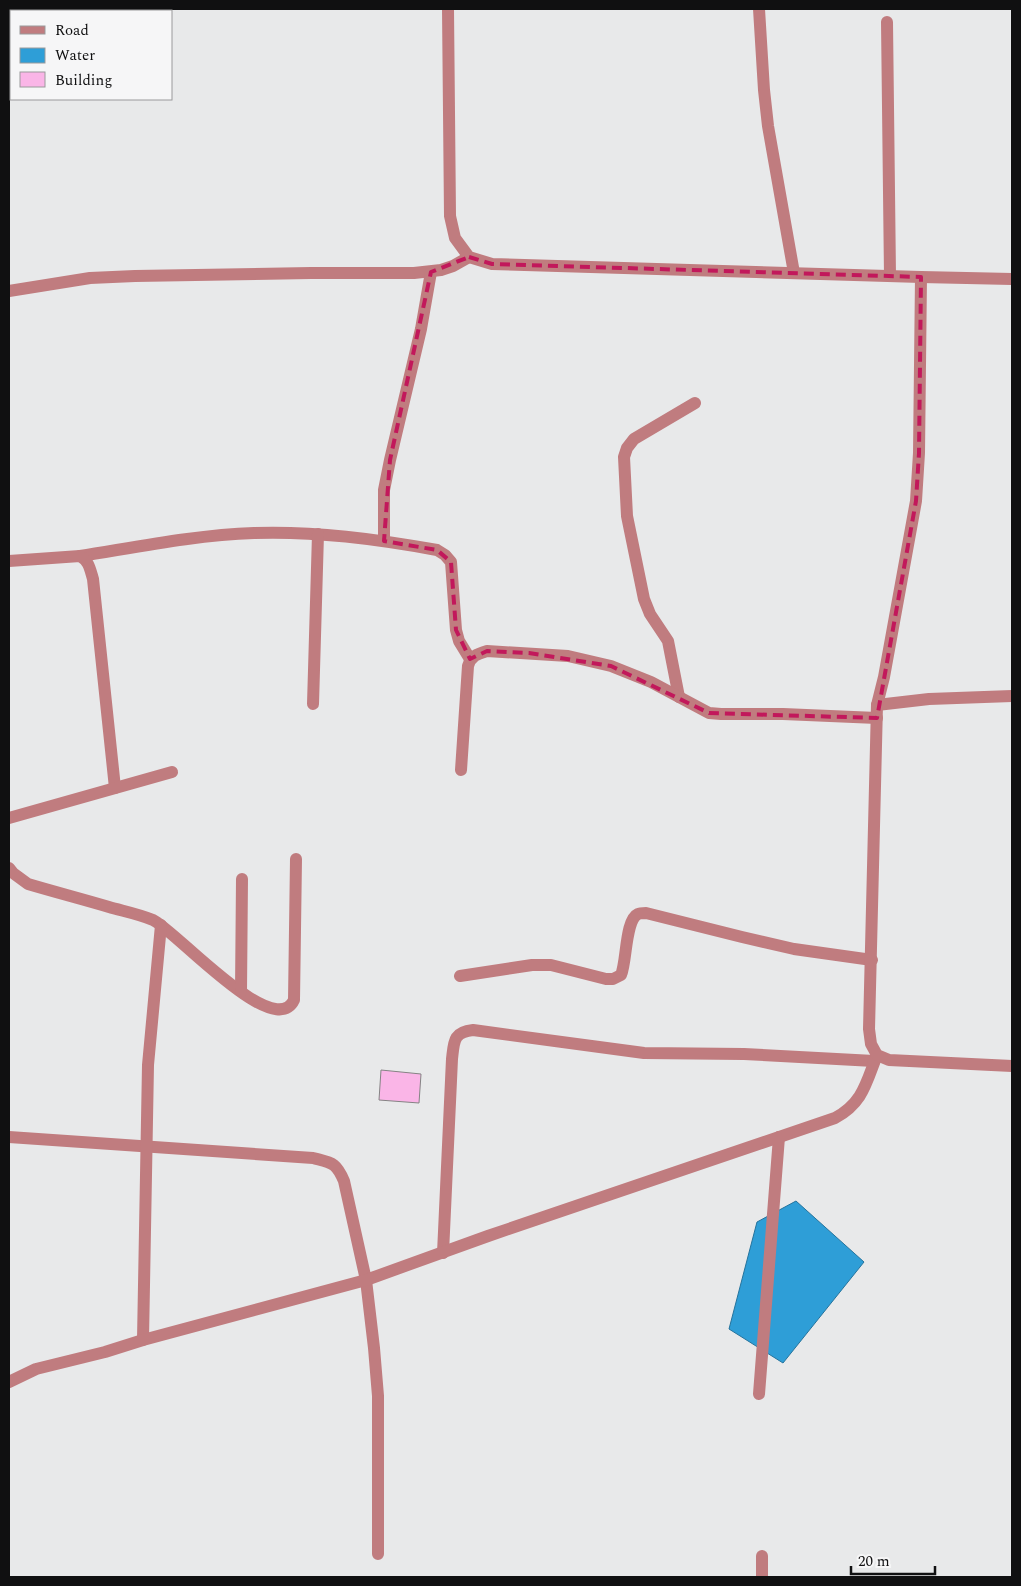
<svg xmlns="http://www.w3.org/2000/svg" width="1021" height="1586" font-family="Spectral,serif">
<style>
.water{fill:#2e9ed7;stroke:#25739c}
.building{fill:#fab5e7;stroke:#858384}
.lines{fill:none;stroke-linecap:round;stroke-linejoin:round}
.service{stroke:#c07c7f;stroke-width:12}
.minor{stroke:#c07c7f;stroke-width:12}
.tertiary{stroke:#c07c7f;stroke-width:12}
.marked{fill:none;stroke:#c2185b;stroke-width:4;stroke-dasharray:10 6;stroke-linejoin:round}
</style>
<rect width="100%" height="100%" fill="#e8e9ea"/>
<path class="water" d="M796,1201l68,61 -81,101 -54,-34 28,-107z"/>
<path class="building" d="M381,1070l40,4 -2,29 -40,-3z"/>
<g class="lines">
<g class="service">
<path d="M759,9l5,81 4,36 26,147"/>
<path d="M887,22l3,254"/>
<path d="M877,705l52,-6 83,-3"/>
<path d="M366,1280l8,68 4,48v158"/>
<path d="M759,1394l20,-257"/>
<path d="M762,1556v21"/>
</g>
<g class="minor">
<path d="M9,291l81,-13 45,-2 176,-3h103l27,-3 12,-4 16,-9"/>
<path d="M384,541v-51l6,-30 31,-131 10,-57"/>
<path d="M80,556c57,-9 116,-21 174,-23 62,-2 122,6 183,17l8,5 6,7 5,68 3,11 11,18"/>
<path d="M9,561l71,-5c9,5 10,13 13,23l22,209"/>
<path d="M679,697l-11,-56 -18,-27 -6,-15 -17,-83 -3,-59 3,-9 7,-9 61,-36"/>
<path d="M313,704l5,-170"/>
<path d="M461,770l7,-104c3,-10 9,-12 19,-15l81,5 43,10 40,16 58,31 12,1h62l94,4"/>
<path d="M9,818l163,-46"/>
<path d="M9,868l4,5 15,11c27,8 54,15 81,23 14,4 30,7 44,13 22,10 121,122 141,80l2,-141"/>
<path d="M460,976l72,-11h19l55,14h7l8,-4c6,-14 4,-55 17,-61 2,-1 6,-1 8,-1l96,24 52,12 78,11"/>
<path d="M241,991l1,-112"/>
<path d="M9,1137l304,21c19,5 23,4 31,23l22,99"/>
<path d="M443,1253l9,-194c2,-17 1,-27 21,-29l171,23 100,1 130,7"/>
<path d="M143,1340l5,-275 13,-140"/>
<path d="M9,1382l27,-13 69,-17 38,-12 223,-60 122,-44 347,-118c28,-15 31,-35 42,-63"/>
</g>
<g class="tertiary">
<path d="M448,9l2,207 5,22 14,19 23,7 429,13 91,2"/>
<path d="M921,277l-2,176 -3,48 -32,176 -7,28 -8,324 2,15 6,11 12,5 123,6"/>
</g>
</g>
<path class="marked" d="M469,257l23,7 429,13 -2,176 -3,48 -39,217 -168,-5 -98,-47 -82,-13 -42,-2 -17,8 -14,-29 -5,-68 -14,-12 -53,-9 6,-81 41,-188z"/>
<rect width="1021" height="1586" fill="none" stroke="#101011" stroke-width="20"/>
<rect x="10" y="10" width="162" height="90" fill="#f6f6f7" stroke="#9a9a9b"/>
<rect x="20" y="26" width="25" height="8" fill="#c07c7f" stroke="#9a9a9b"/>
<text x="55" y="35" font-size="15" fill="#101011">Road</text>
<rect x="20" y="48" width="25" height="15" fill="#2e9ed7" stroke="#9a9a9b"/>
<text x="55" y="60" font-size="15" fill="#101011">Water</text>
<rect x="20" y="72" width="25" height="15" fill="#fab5e7" stroke="#9a9a9b"/>
<text x="55" y="85" font-size="15" fill="#101011">Building</text>
<path d="M851 1566v8h84v-8" fill="none" stroke="#101011" stroke-width="2.5"/>
<text x="858" y="1566" font-size="15" fill="#101011" stroke="#f6f6f7" stroke-width="4" paint-order="stroke">20 m</text>
</svg>
